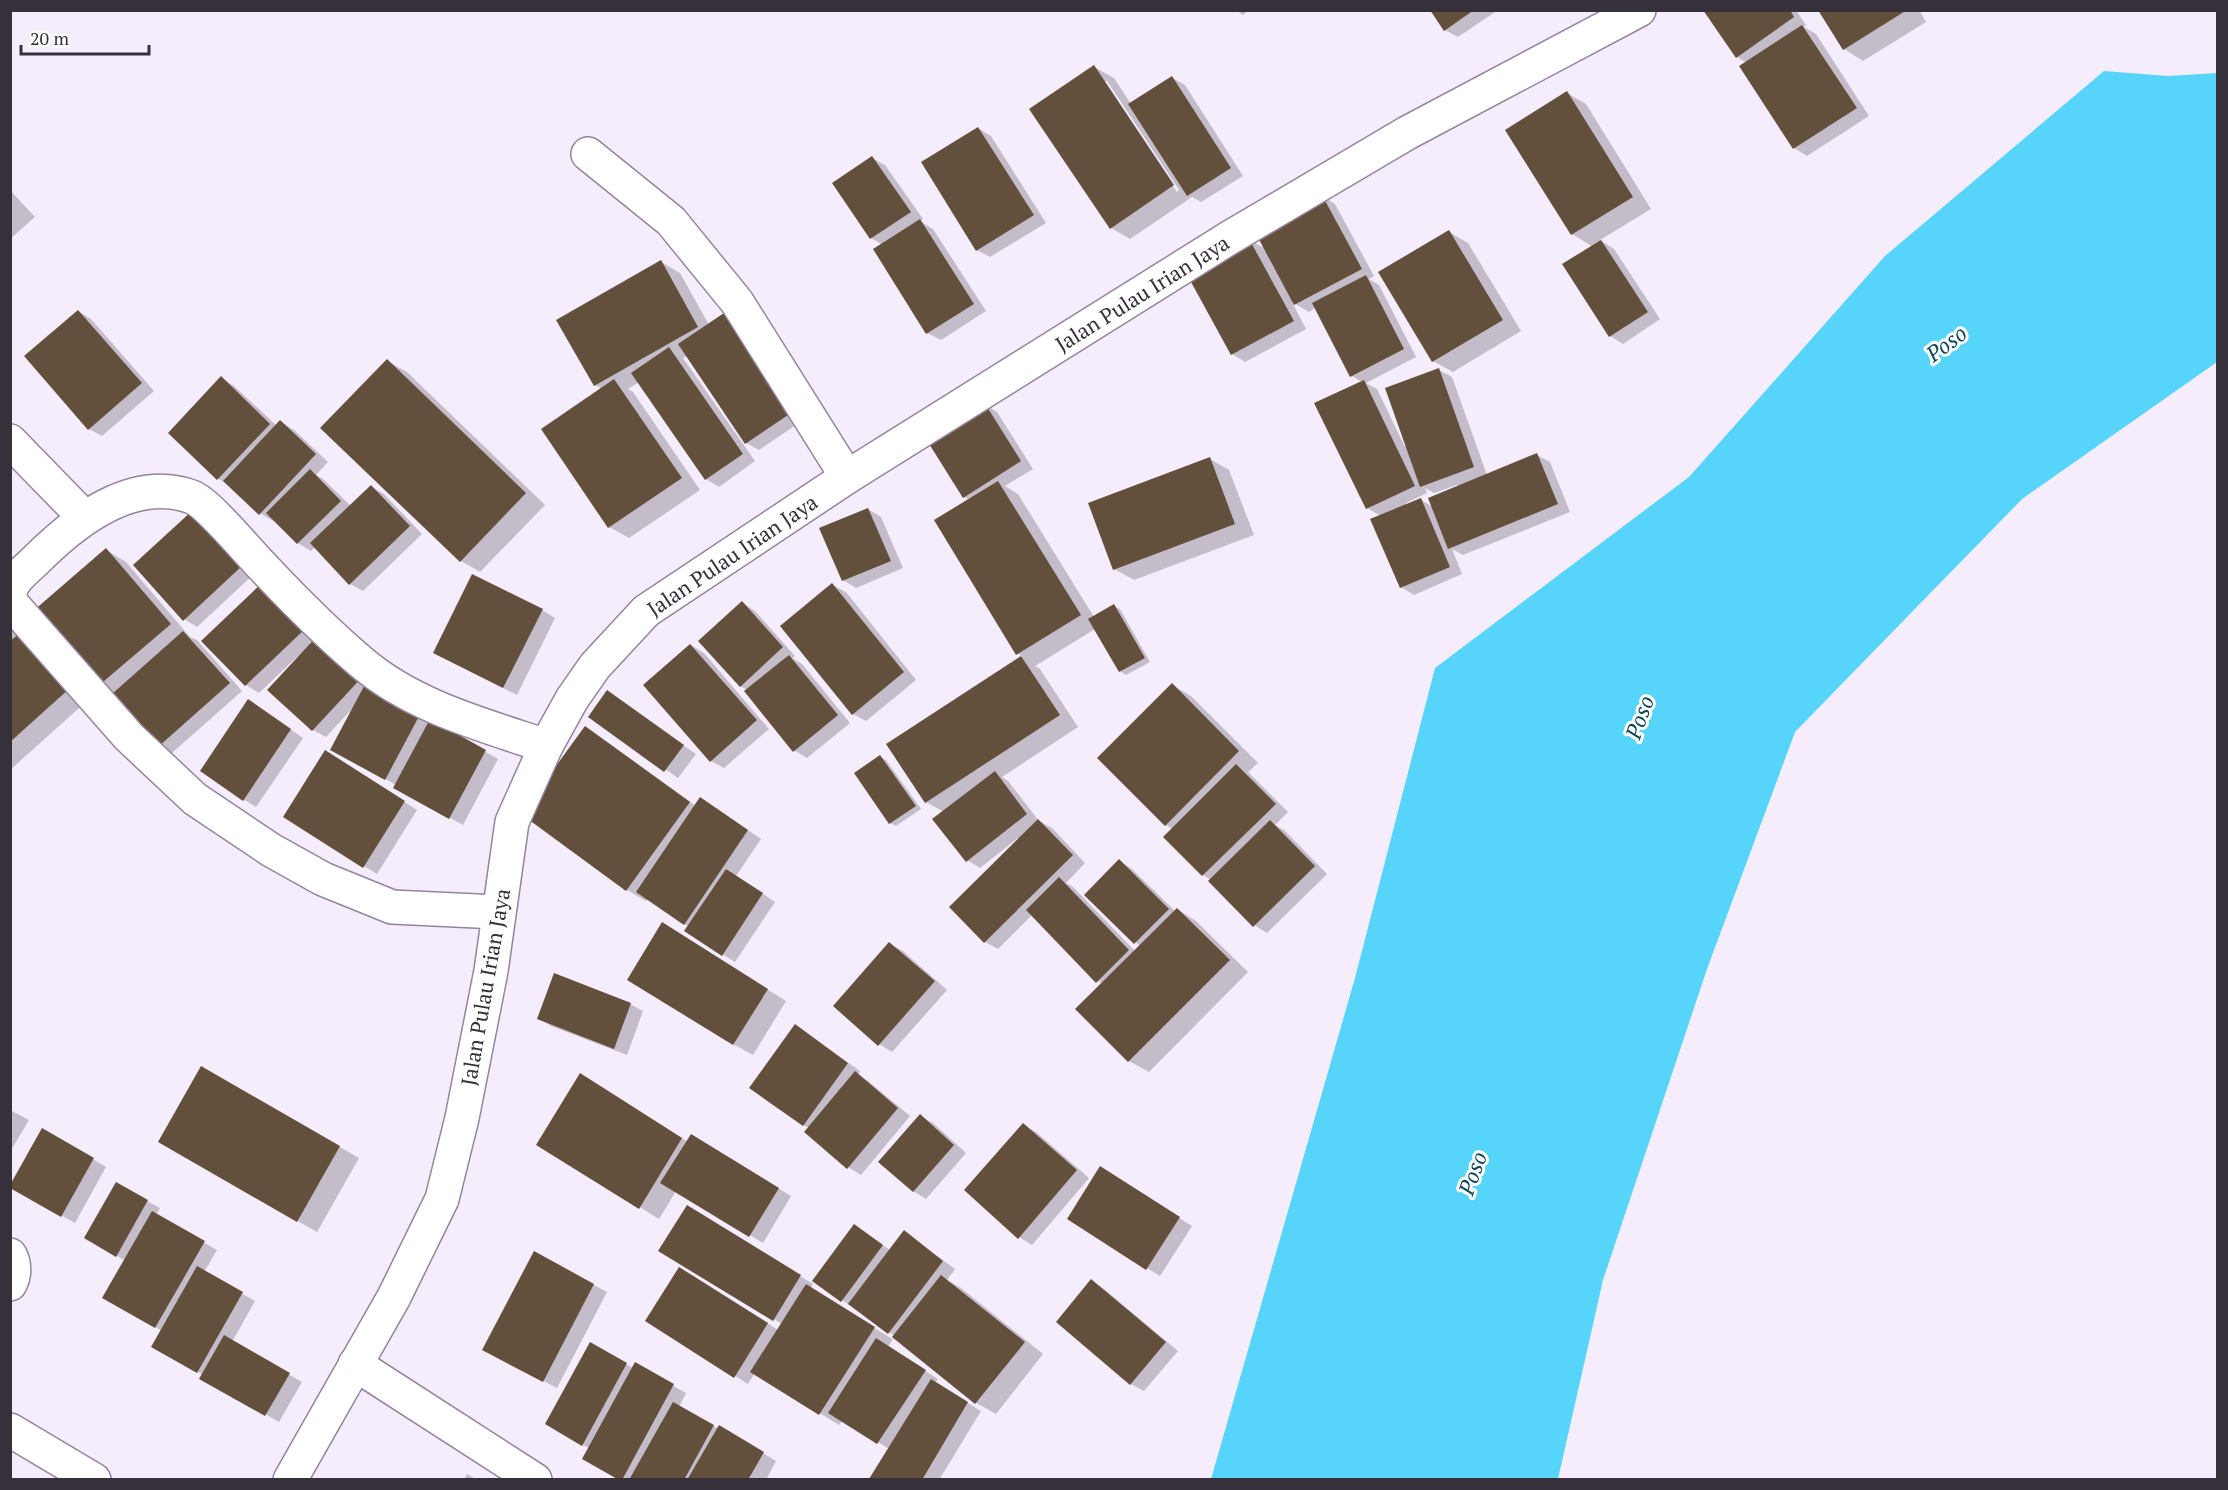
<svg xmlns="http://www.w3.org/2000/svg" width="2228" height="1490" font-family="'PT Serif',serif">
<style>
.water{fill:#57d4f9}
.shadow{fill:#0003;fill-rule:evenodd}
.building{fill:#624f3c}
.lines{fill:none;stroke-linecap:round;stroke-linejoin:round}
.street-casing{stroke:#93859d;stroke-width:36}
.secondary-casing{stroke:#93859d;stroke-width:36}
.street{stroke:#fff;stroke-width:33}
.secondary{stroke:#fff;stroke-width:33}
.labels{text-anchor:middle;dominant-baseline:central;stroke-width:6;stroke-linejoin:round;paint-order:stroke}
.street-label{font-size:21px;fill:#36303a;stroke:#fff}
.water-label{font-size:22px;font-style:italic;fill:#114857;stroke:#fff}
</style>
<rect width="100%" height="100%" fill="#f5ecfc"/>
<path class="water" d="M2104,71l64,5 49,-3v289l-195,137 -227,233 -88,237 -104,311 -45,199h-347l144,-501 80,-310 254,-191 196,-221z"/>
<g class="shadow">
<path d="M1236,10h13l-6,5z"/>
<path d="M1432,10h66l-40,27 -13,-7z"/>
<path d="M1705,10h91l10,15 -2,2 12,7 53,82 -62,40 -13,-8 -47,-85 -10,-6z"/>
<path d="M1819,10h100l7,12 -63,39 -19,-12z"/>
<path d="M1094,67l20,11 17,26 41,-26 13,7 58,91 -42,26 -9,-5 -62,42 -19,-11zM1103,81h4l72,109 -2,2z"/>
<path d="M1567,93l19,11 65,105 -51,31 14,9 46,70 -37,25 -13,-8 -17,-89 -21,-13z"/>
<path d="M978,128l13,8 55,87 -56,34 -13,-7z"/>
<path d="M872,158l13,7 38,54 -3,2 13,8 53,82 -45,29 -14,-7 -44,-88 -12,-7z"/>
<path d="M10,190l25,27 -25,22z"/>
<path d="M1322,196l13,8 39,72 -5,3 10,6 37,72 -50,26 11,6 28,58 34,-77 13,7 35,98 50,-20 13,7 20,50 -107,43 -11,-6 10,25 -48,21 -13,-8 -20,-71 -14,-8 -5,-126 -10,-6 -36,-69 -7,5 -17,-10 14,27 -61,33 -13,-8 -45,-82 61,-33 18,10zM1457,485l1,2 -25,20 -12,-7 -14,6 -1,-3 21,-10 -2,-5 9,5z"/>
<path d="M1449,232l19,11 53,88 -68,41 -20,-11z"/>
<path d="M661,262l19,11 29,52 16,-10 13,8 65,97 -44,30 -13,-7 -58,-88 -5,3 72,103 -36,26 -13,-8 -67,-97 -11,7 5,3 67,98 -71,48 -20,-11 -7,-138 -7,-4z"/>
<path d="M78,311l13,8 63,72 -52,45 -13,-7z"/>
<path d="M387,361l20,11 138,133 -65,67 -19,-11z"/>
<path d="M221,378l13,8 43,40 4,-4 13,8 34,32 -12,13 7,4 28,27 20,-19 13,7 38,40 -59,57 -13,-7 -35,-37 -4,4 -13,-8 -24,-24 -1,2 -13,-8 -29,-27 -14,-8z"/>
<path d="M984,404l13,8 36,57 -28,17 13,8 76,123 20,-11 6,3 30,53 -24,13 -6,-4 -25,-42 -60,37 5,3 38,58 -76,50 6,4 31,40 13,7 33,35 -19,20 7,4 62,64 5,-5 -54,-51 33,-34 13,8 43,42 2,-2 19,12 52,51 -99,100 -20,-11 -52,-52 25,-25 -70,-69 -34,34 -13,-7 34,-102 -1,-2 -38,30 -13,-8 -23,-48 -18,-10 -38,-57 135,-88 -6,-4 -47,-153 -6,-3z"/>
<path d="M1210,459l19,11 25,65 -120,45 -20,-11z"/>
<path d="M868,509l13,8 22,51 -47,20 -13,-8z"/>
<path d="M193,512l62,61 -58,54 -13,-8z"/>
<path d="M106,550l20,12 64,75 7,3 45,51 -70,62 -13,-8 -61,-59z"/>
<path d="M263,584l170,138 65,37 -35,66 -55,-30 -12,-10 -64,-35 20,-41 -26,28 -13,-7 -15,-74 -39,37 -13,-8z"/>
<path d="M832,585l14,7 70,88 -50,41 -13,-7z"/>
<path d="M742,603l13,8 40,45 -3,2 10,6 48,59 -43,35 -13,-8 -47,-60 -7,-4z"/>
<path d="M10,610l78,90 -78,70z"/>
<path d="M542,610l13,8 -38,77 -69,-35z"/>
<path d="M691,645l13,8 65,76 -45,39 -13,-7z"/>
<path d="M1172,685l19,11 67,67 -10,9 40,40 -13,13 9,5 43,44 -60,59 -13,-8 -43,-45 -8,-5 -31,-46 -6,-4z"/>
<path d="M607,692l89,62 -18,24 -88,-62z"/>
<path d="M262,709l41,29 -47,69 -13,-8z"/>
<path d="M585,728l19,12 92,66 18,1 47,32 -25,37 39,26 -40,60 -13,-8 -33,-27 -41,-28 -2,2 -19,-11z"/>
<path d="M880,757l6,3 35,49 -25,17 -6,-3z"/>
<path d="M339,760l78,50 -40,64 -13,-8z"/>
<path d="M682,936l104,65 -33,54 -20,-11z"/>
<path d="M890,944l13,7 44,39 -55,62 -13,-8z"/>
<path d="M630,1004l13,7 -16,44 -76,-29 -13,-8z"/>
<path d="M795,1026l65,45 -2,4 10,6 42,35 -49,59 -13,-8 -39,-39 -6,-3z"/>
<path d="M202,1068l157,90 -42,74 -157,-90z"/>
<path d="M600,1086l88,56 17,1 86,53 -28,47 -87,-52 -17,28 -121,-75z"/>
<path d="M10,1110l19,10 -19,32z"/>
<path d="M920,1116l13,7 33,30 -40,46 -13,-8z"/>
<path d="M1023,1125l13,7 53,46 -57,67 -13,-8z"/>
<path d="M43,1130l63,37 -31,56 -64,-36z"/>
<path d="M1113,1176l79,50 -32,50 -13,-8z"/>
<path d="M116,1184l44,24 -4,7 61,35 -13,22 51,29 -23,41 70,40 -23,40 -77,-44 1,-3 -50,-29 9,-15 -57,-33 21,-37 -40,-23z"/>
<path d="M700,1214l113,70 -2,4 81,51 3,-3 -53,-36 13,-74 35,24 14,-18 51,37 -8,11 14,8 82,66 -47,60 -20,-11 -82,-66 -6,10 50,32 -3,4 46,28 -42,69h-66l-2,-2 18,-29 -46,-29 -4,5 -84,-52 -7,11 -101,-63 46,-45 85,54 4,-6 -122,-73z"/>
<path d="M534,1253l73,39 -50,96 -60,-31z"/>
<path d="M1091,1281l13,8 74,62 -34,40 -13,-7z"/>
<path d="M591,1344l42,24 2,-4 51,29 -7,14 40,22 1,-2 56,34 -10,19h-145l-31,-31 -43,-25z"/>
<path d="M467,1474l10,6h-13z"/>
</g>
<g class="building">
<path d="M1430,10h44l-30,21z"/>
<path d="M1703,10h87l4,7 -58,41z"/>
<path d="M1818,10h89l-64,40z"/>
<path d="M1802,25l55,83 -64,41 -54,-83z"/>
<path d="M1094,65l80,120 -64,44 -81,-120z"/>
<path d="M1172,76l59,92 -44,28 -59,-92z"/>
<path d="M1567,91l66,106 -62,38 -66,-105z"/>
<path d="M978,127l56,88 -58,36 -55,-89z"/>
<path d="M872,156l39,56 -41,27 -38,-56z"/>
<path d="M1322,195l40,74 -68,36 -39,-73z"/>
<path d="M920,219l54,85 -48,30 -53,-85z"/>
<path d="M1449,230l54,90 -71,42 -54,-90z"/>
<path d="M1248,237l46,84 -63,34 -46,-84z"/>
<path d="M1601,240l47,72 -39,25 -47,-73z"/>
<path d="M661,260l37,67 -104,59 -38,-66z"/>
<path d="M1366,275l38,74 -54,28 -38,-74z"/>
<path d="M78,310l64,73 -54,47 -64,-74z"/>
<path d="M724,313l67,100 -46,31 -67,-100z"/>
<path d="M669,347l74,107 -38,26 -74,-107z"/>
<path d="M387,359l139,134 -66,69 -140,-134z"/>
<path d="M1439,368l35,99 -54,20 -35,-99z"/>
<path d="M221,376l49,48 -53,56 -49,-47z"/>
<path d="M614,379l68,99 -74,50 -67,-99z"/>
<path d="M1364,380l51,106 -49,23 -52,-106z"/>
<path d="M984,402l37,59 -58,37 -37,-59z"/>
<path d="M280,420l36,34 -57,61 -36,-34z"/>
<path d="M1537,453l21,51 -110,45 -20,-51z"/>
<path d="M1210,457l25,67 -122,46 -25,-67z"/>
<path d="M310,469l31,32 -44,43 -31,-31z"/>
<path d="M998,481l83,134 -65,40 -82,-135z"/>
<path d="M371,485l39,41 -61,59 -39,-42z"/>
<path d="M1421,498l29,69 -50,21 -30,-69z"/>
<path d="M868,508l23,53 -49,20 -23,-53z"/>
<path d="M193,510l50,55 -60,56 -50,-56z"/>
<path d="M106,548l65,76 -74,63 -65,-75z"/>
<path d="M472,574l71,35 -40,79 -70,-35z"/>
<path d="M263,582l43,46 -61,58 -44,-45z"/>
<path d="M832,583l72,89 -52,43 -72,-89z"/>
<path d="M742,601l41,46 -43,40 -42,-46z"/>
<path d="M1114,604l31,54 -26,14 -31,-53z"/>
<path d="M183,631l47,52 -72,64 -46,-53z"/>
<path d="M20,633l50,55 -60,54v-101z"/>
<path d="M320,633l45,41 -53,57 -45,-41z"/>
<path d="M690,644l67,76 -47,42 -67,-77z"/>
<path d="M789,655l49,60 -45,37 -49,-61z"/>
<path d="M1021,656l39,59 -135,88 -39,-59z"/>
<path d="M370,675l55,30 -40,75 -55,-30z"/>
<path d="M1172,683l67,68 -74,75 -68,-68z"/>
<path d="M607,690l77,55 -20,27 -76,-55z"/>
<path d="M248,699l43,30 -48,72 -43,-30z"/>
<path d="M430,719l56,31 -37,69 -56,-31z"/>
<path d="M585,726l105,76 -64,89 -105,-77z"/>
<path d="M325,750l80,51 -42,67 -80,-51z"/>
<path d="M880,755l36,51 -27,18 -35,-51z"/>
<path d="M1236,764l40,40 -74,72 -39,-39z"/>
<path d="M995,771l32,43 -61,48 -34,-43z"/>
<path d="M700,797l48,33 -64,95 -48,-33z"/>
<path d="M1038,819l35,36 -89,88 -35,-36z"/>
<path d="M1270,820l45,46 -62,61 -45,-46z"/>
<path d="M1119,859l50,50 -35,35 -50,-49z"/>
<path d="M726,869l37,24 -41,63 -38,-25z"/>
<path d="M1059,877l70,73 -33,33 -70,-73z"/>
<path d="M1177,908l53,52 -102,102 -53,-53z"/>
<path d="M662,922l106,67 -35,56 -106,-65z"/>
<path d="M889,942l46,39 -57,65 -45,-40z"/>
<path d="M554,973l77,30 -17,46 -77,-30z"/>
<path d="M795,1024l53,39 -45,63 -54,-38z"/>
<path d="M201,1066l139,80 -43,76 -139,-80z"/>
<path d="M855,1071l43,37 -51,61 -43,-37z"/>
<path d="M580,1073l102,65 -43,71 -103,-64z"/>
<path d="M920,1114l34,31 -41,47 -35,-30z"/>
<path d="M1023,1123l54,47 -59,69 -54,-49z"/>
<path d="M42,1128l52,30 -33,59 -51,-29v-3z"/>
<path d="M691,1134l88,54 -30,49 -89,-54z"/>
<path d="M1100,1166l80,51 -34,53 -79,-51z"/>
<path d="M116,1182l32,18 -32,57 -32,-19z"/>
<path d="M687,1205l114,70 -28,46 -115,-70z"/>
<path d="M152,1211l53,30 -50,87 -53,-30z"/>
<path d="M854,1224l29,21 -42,57 -29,-21z"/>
<path d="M904,1230l39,31 -55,73 -40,-30z"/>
<path d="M534,1251l60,33 -51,98 -61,-32z"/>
<path d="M197,1266l46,26 -46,81 -46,-26z"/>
<path d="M679,1267l89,56 -34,55 -89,-57z"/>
<path d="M941,1275l84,67 -50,62 -83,-67z"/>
<path d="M1091,1279l75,63 -36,43 -74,-63z"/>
<path d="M806,1284l69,43 -56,88 -69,-43z"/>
<path d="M224,1335l66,38 -25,43 -66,-37z"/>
<path d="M876,1338l50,32 -49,74 -49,-31z"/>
<path d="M590,1342l37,21 -45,83 -37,-22z"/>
<path d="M635,1362l39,22 -52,96h-3l-37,-21z"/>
<path d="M931,1379l37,23 -46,78 -53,-1z"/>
<path d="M673,1402l41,23 -30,55h-55z"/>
<path d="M719,1425l45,27 -16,28h-61z"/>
</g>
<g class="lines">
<g class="street-casing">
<g id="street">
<path d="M588,154l83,67 66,81 110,175"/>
<path d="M10,441l75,77"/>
<path d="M10,590c4,-12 17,-21 26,-30 39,-39 97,-85 156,-63 16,6 57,56 71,70 31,33 64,66 98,95 51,44 122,63 185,84"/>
<path d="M10,596l2,8 8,9 109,124 66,62 76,51 52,29 69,28 106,5"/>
<path d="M10,1255c5,9 5,20 0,29"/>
<path d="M355,1364l180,116"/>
<path d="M10,1430l84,50"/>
</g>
</g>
<g class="secondary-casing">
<path id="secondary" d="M290,1480l104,-183 48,-98 20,-81 29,-147 21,-149 34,-76 26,-47 23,-33 51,-55 201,-134 382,-239 178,-105 232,-123"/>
</g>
<use href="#street" class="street"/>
<use href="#secondary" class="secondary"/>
</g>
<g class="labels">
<g class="street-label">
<text transform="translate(1142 293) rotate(-32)">Jalan Pulau Irian Jaya</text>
<text transform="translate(732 555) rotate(-34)">Jalan Pulau Irian Jaya</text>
<text transform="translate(485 987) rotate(-80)">Jalan Pulau Irian Jaya</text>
</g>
<g class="water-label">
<text transform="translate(1946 343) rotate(-37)">Poso</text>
<text transform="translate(1639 717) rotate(-70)">Poso</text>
<text transform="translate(1472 1173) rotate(-70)">Poso</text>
</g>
</g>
<rect width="2228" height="1490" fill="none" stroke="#36303a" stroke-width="24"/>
<path d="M21 45v9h128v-9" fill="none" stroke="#36303a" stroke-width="3"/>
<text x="30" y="45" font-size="18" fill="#36303a" stroke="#ffffff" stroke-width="4.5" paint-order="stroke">20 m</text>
</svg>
